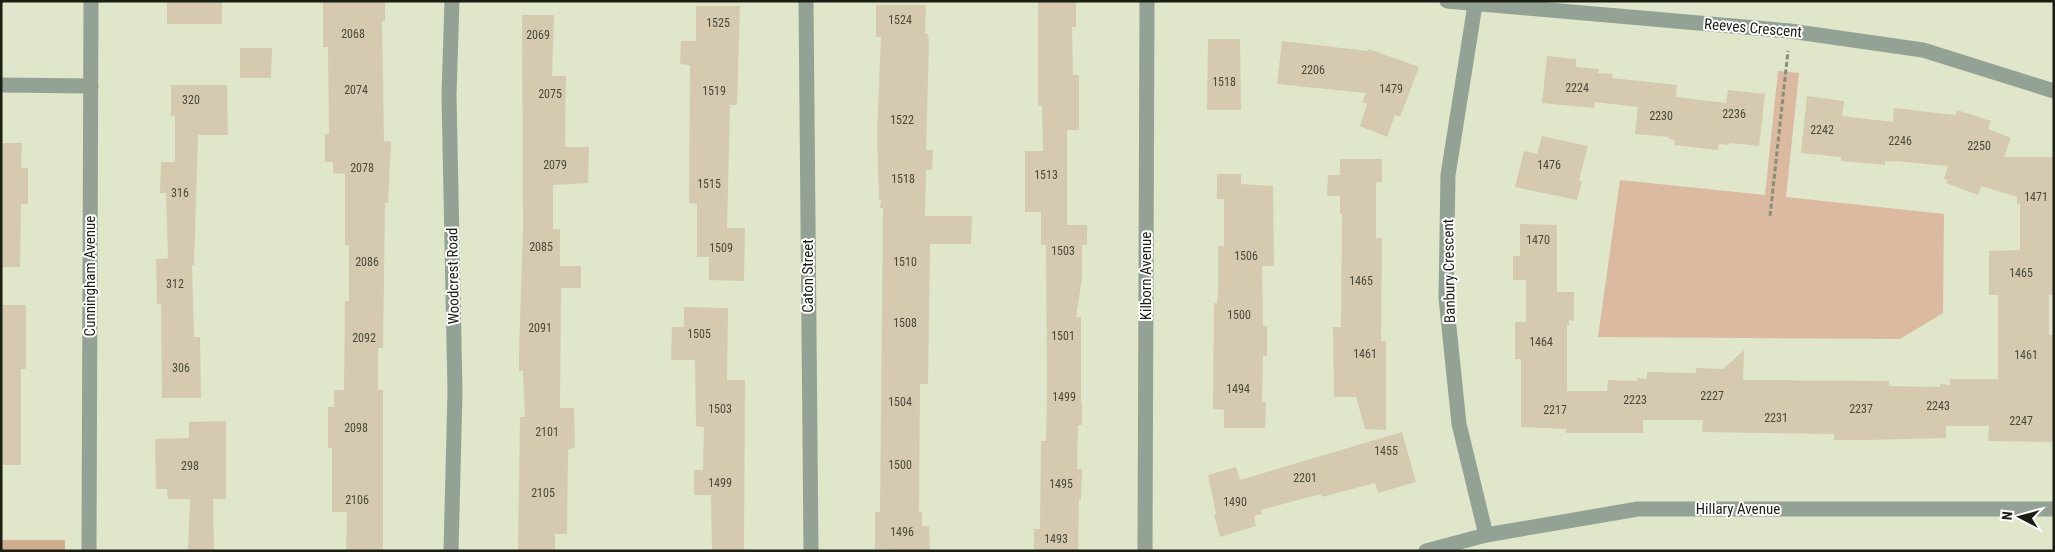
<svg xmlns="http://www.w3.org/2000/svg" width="2055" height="552" font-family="'Roboto Condensed',sans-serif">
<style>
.green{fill:#dbbaa1}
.forest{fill:#d1ad90}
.building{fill:#d5caaf}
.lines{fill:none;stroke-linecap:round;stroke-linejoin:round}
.path{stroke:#898e79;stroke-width:3;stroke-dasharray:5 2.5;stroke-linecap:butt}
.minor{stroke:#93a294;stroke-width:15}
.labels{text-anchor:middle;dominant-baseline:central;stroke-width:4;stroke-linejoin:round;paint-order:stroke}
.number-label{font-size:12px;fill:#4a493a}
.street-label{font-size:15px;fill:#1b1e13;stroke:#fff}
</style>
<rect width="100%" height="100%" fill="#dfe6c9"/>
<path class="green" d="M1778,71l21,2 -13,124 158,17 -1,99 -43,26 -302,-2 22,-157 145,15z"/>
<rect class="forest" x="1" y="540" width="64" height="11"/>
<g class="building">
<rect x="167" y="1" width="55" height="23"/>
<path d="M323,1h62v20h-3l2,120 7,1 -3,61h-3l-2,145h-5v42h5v161h-37l1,-39h-15v-64h-4v-41h6v-17h10l1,-89h4v-56h-4v-71l-12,-1v-11h-8v-28h4l-1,-87h-5z"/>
<path d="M1038,2h38v25h-4l1,48h6v55h-12v95h20v20h-5v33l-6,39h5v85l1,1v22h-4l-1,44h5l-1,31h-2l-1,51h-39l-5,-2v-20h6l1,-88h5l1,-50 -1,-146h-5v-33h-16v-61h18l-1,-45h-4z"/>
<path d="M876,5h50l-1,29h3l1,9 -3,107h7l-1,20h-6l-1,46h47l-1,28h-41l-2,140h-8l-1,128h3v14h7l1,25 -55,-2v-37h5l3,-304h-3l1,-8h-2l-2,-65 4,-98h-5z"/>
<path d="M696,6h44l-3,99h-7l-3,123h18l-1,53 -35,-1v-23h-12v-53l-8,-1 1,-138 -10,-1 1,-23h15z"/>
<path d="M522,15h32l-2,61h14l-1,71h24l-1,36 -35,2v44h7v37h21v22h-20l-1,120h14l1,39 -7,3 -1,84h-12v17h-37l2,-134h5l-2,-46h-4v-19l4,-124z"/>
<path d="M1208,39h32l1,71h-34z"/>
<path d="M1282,41l86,10 1,-2 50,18 -19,50 -5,-2 -8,22 -27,-11 7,-22 -5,-2 4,-9 -89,-9z"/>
<path d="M240,48h32l-1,30h-31z"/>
<path d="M1547,56l29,3v8l23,2 -1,4 15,1 -1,4 65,7 -1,12 50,6 2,-13 37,4 -6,52 -29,-3 -2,2 -9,-1 -1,6 -44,-5 1,-5 -6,-1v-2l-34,-3 3,-27 -43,-5 -1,6 -52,-5z"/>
<path d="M171,85h56l1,50h-30l-4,130h-2l2,72h6l1,61h-39l-1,-94h-4l-1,-45 12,-1 -2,-65h-6l1,-31h14v-46h-4z"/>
<path d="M1807,96l37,5 -2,15 51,6 1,-14 61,7 2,-5 34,11 -3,8 23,9 -7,19h50v138h-5v40h5v107l-66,-1 1,-15h-43v12l-79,2h-33v-6l-132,-2 1,-12h-60v13h-77v-4l-45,-2v-68h-6v-37h11v-42h-13v-24h7v-32l37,1v67h17v29l-5,-1v5h-2v66h40l1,-11 29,1v-3l10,1v-7l49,1v-5l27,1 21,-19 -1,30 146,1v5l51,1v-3l10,1v-6h48v-84h-9v-44l31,-1v-46h-3v-7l-36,-11 -3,9 -32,-12 2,-3 -4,-1 4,-13 -53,-5v1l-10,-1v4l-44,-4v-4l-40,-4z"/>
<path d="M1542,136l46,10 -9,34 3,1 -5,19 -62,-13 9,-36 13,3z"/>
<path d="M1,143h21l-1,25h7v36h-7l-1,63h-19z"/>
<path d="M1340,159h42v23h-6v56h6l-1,103h5v89l-21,-1 -9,-32h-22l-1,-70h8l1,-113h-2v-18h-13l1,-21h12z"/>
<path d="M1217,174h24v10l32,2 1,80h-12l1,60h4v30h-4l-1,46h4l-1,26h-41v-18l-11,-1 1,-106h3l1,-11v-46h6v-47h-7z"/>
<path d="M1,305h25v64h-5v96h-20z"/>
<path d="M684,307l44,1 -1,72h18l-1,171h-32l-1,-56h-17v-25h9l1,-43 -8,-1 -1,-66h-24l1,-33h12z"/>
<path d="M226,421v78h-13l1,52h-26l2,-52h-22l-1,-10h-11l-1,-50 34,-1v-16z"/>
<path d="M1402,432l14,50 -38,11 -3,-10 -53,14 -1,-3 -60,16 1,4 -8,2 2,10 -36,11 -6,-22 2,-1 -8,-39 28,-8 4,13z"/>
</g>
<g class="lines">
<path class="path" d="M1770,216l18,-165"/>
<g class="minor">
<path d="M806,1l5,550"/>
<path d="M1447,1l343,30 133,19 131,41"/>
<path d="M1475,5l-27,170 -2,123 13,126 27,111"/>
<path d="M1,85l90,1"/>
<path d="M89,551l2,-550"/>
<path d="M451,551l4,-159 -6,-297 3,-94"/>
<path d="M1145,551l2,-550"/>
<path d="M1426,551l60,-16 152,-26h416"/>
</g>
</g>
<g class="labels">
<g class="number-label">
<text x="900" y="20">1524</text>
<text x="718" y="23">1525</text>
<text x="353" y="34">2068</text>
<text x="538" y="35">2069</text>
<text x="1313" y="70">2206</text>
<text x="1224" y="82">1518</text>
<text x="1577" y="88">2224</text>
<text x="1391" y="89">1479</text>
<text x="356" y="90">2074</text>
<text x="714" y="91">1519</text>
<text x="550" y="94">2075</text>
<text x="191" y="100">320</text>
<text x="1734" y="114">2236</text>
<text x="1661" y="116">2230</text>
<text x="902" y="120">1522</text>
<text x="1822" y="130">2242</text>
<text x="1900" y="141">2246</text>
<text x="1979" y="146">2250</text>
<text x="555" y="165">2079</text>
<text x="1549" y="165">1476</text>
<text x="362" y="168">2078</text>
<text x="1046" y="175">1513</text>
<text x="903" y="179">1518</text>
<text x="709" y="184">1515</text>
<text x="180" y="193">316</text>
<text x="2036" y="197">1471</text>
<text x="1538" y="240">1470</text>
<text x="541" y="247">2085</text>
<text x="721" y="248">1509</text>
<text x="1063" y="251">1503</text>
<text x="1246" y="256">1506</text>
<text x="367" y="262">2086</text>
<text x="905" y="262">1510</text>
<text x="2021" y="273">1465</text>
<text x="1361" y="281">1465</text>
<text x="175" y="284">312</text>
<text x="1239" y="315">1500</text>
<text x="905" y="323">1508</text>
<text x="540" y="328">2091</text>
<text x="699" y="334">1505</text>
<text x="1063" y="336">1501</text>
<text x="364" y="338">2092</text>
<text x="1541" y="342">1464</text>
<text x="1365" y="354">1461</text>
<text x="2026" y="355">1461</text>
<text x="181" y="368">306</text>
<text x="1238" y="389">1494</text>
<text x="1712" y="396">2227</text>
<text x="1064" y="397">1499</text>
<text x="1635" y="400">2223</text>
<text x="900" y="402">1504</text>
<text x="1938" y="406">2243</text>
<text x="720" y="409">1503</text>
<text x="1861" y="409">2237</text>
<text x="1555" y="410">2217</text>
<text x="1776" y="418">2231</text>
<text x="2021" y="421">2247</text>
<text x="356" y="428">2098</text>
<text x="547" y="432">2101</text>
<text x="1386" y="451">1455</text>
<text x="900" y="465">1500</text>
<text x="190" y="466">298</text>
<text x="1305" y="478">2201</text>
<text x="720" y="483">1499</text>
<text x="1061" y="484">1495</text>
<text x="543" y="493">2105</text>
<text x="357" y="500">2106</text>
<text x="1235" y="502">1490</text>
<text x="902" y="532">1496</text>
<text x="1056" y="539">1493</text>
</g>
<g class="street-label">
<text transform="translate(1753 28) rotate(5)">Reeves Crescent</text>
<text transform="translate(1449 271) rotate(-91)">Banbury Crescent</text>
<text transform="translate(90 276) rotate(-90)">Cunningham Avenue</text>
<text transform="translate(453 276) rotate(-91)">Woodcrest Road</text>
<text transform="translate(808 276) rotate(-90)">Caton Street</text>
<text transform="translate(1146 276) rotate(-90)">Kilborn Avenue</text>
<text x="1738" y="509">Hillary Avenue</text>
</g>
</g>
<rect width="2055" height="552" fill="none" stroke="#1b1e13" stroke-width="5"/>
<g transform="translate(2020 517) rotate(276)" stroke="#ffffff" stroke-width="4" paint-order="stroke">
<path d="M0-4L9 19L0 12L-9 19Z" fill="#1b1e13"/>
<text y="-8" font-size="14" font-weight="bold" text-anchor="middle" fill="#1b1e13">N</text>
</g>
</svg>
